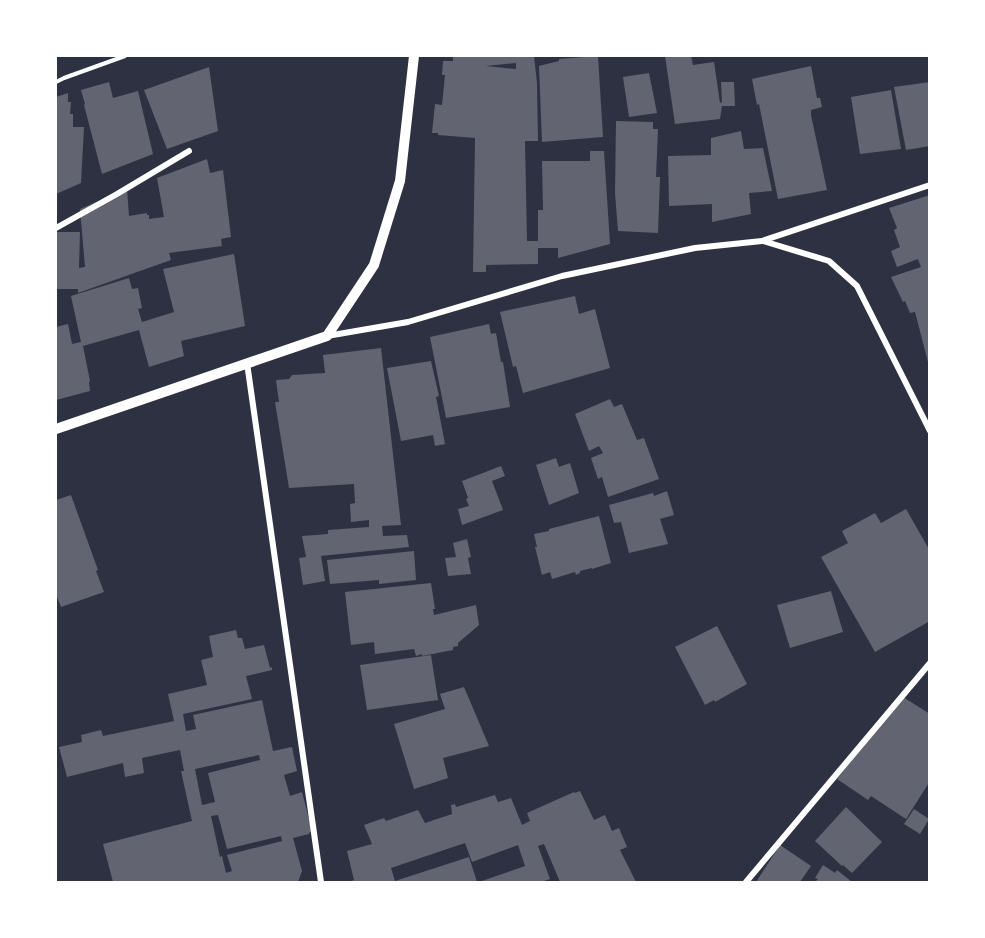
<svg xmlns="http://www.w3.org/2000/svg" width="985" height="938" font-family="'Varela Round',sans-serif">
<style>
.building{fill:#626471;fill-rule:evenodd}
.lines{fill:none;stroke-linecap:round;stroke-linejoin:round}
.path{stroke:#fff;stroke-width:4}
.minor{stroke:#fff;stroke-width:6}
.tertiary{stroke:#fff;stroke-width:10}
</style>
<rect width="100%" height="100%" fill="#2d3142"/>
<g class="building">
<path d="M453,56h81l3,27 1,58h-13l2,100h11v-31h5l-1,-49h48v-10h14l6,93 -52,14v-10h-20v16l-52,1v7h-13l2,-134 -37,-3v-2h-6l3,-29 7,1 3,-30h-3l1,-14h10zM516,63v6l-30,-3z"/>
<path d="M598,56l5,81 -61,5 -3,-76 20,-5v-2z"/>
<path d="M665,56h26l2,9 21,-3 6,41 2,-1 -1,-20h13l1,24h-13l-2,13 -45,5z"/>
<path d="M811,66l6,32h3l2,9 -11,3v5l16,75 -49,9 -19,-95 -2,1 -5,-26z"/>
<path d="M209,67l9,64 -51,18 -23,-59z"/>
<path d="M649,73l8,40 -28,4 -6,-40z"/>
<path d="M109,82l4,16 25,-7 15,63 -51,20 -18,-69 1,-1 -4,-14z"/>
<path d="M930,82v64l-24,4 -12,-63z"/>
<path d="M891,90l10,59 -41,5 -9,-57z"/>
<path d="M68,93v9h3l-1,12h3v13h11l-3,56 -25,11v-97z"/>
<path d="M616,121l37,1v7h5l-2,48h4v1l-2,55 -40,-2 -3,-38z"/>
<path d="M741,131l3,18 19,-1 9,43 -23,2 2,21 -39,8v-18l-43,2 -1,-50 43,-1v-17z"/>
<path d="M207,159l3,14 13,-3 8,67 -10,2 1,7 -53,7 2,7 -93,33v-4h-22v-57h24l-1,36 6,-1 -5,-58 47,-20 2,27 18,-3v2h2v4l15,-2 -7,-39z"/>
<path d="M930,195v171h-1l-14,-54 -5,1 -5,-12 -2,1 -12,-25 30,-10 -3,-8 -21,8 -6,-16 9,-4 -6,-17 3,-2 -8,-20z"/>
<path d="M234,254l11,72 -64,15 3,15 -35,11 -10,-37 -56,16 7,35 -1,1 1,9 -34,9v-73l12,-3 4,20 9,-2 -10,-46 58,-18 3,11 6,-1 4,20 -4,1 4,13 32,-10 -11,-43z"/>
<path d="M575,296l4,18 16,-5 15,59 -87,25 -7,-27 -3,1 -13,-55z"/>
<path d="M489,324l2,10 5,-1 5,29h2l7,45 -64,11 -16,-81z"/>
<path d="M381,348l20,177 -19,1 1,10 24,-1 2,12 -88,9 4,25 -22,4 -4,-27 7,-1 -4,-21 26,-2v-4l41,-3v-7l-18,2 -1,-18 5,-1 -1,-19 -65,4 -14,-86h4l-3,-22 13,-1 3,-4 33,-2 -2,-18z"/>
<path d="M431,361l8,35 -3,1 9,47 -10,2 -2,-11 -32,6 -14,-73z"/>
<path d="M610,399l4,8 8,-3 15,36 7,-2 15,41 -51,18 -6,-20 -4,2 -7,-21 12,-5 -4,-7 -10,5 -14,-37z"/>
<path d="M556,458l3,9 11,-4 9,30 -30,12 -13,-40z"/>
<path d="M501,466l4,10 -13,5 11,29 -41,15 -4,-16 11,-3 -3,-7 2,-1 -6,-17z"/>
<path d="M667,491l7,24 -14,4 8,25 -39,9 -8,-31 -7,1 -5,-18 44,-12 1,3z"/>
<path d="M71,495l27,75 -2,1 8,21 -43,15 -4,-10h-1v-97z"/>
<path d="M906,509l24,42v70l-55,31 -54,-95 27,-14 -6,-12 33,-18 6,10z"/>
<path d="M599,516l12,47 -19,6v-1l-12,3v2l-4,2 -1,-3 -23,7 -2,-7 -8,3 -7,-28h2l-3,-13 15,-3v-2z"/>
<path d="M467,539l4,18 -3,1 3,16 -23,2 -3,-18 11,-1 -3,-14z"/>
<path d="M414,551l2,29 -37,4v-4l-49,4 -3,-24z"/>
<path d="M431,583l4,26h-2l1,6 42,-10 3,20 -21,18v3l-5,1v3l-31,6v-2l-6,2 -2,-7 -39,5 -1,-12 -23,3 -6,-53z"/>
<path d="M831,591l12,41 -53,16 -13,-43z"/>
<path d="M717,626l30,58 -32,18 -1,-2 -9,5 -30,-58z"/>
<path d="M236,630l2,8h4l3,11 19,-4 6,23 2,-1v3l-26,6 6,23 -69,15 3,17 10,-2 -3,-14 69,-15 11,51 19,-4 5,24 -13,4 6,21 12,-4 10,39 -3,2v1l-16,4 9,33 -4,11h-95v-1l-8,1h-82l-10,-38 89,-23 -11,-50h3l-4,-21 -38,8 2,15 -19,4 -2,-14 -56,14 -8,-30 23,-5 -1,-7 20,-5 2,6 71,-15 -6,-27 39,-9 -6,-25 12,-3 -4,-21zM259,755l1,5 -52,13 7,29 -13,3 -7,-36zM218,815l9,34 54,-13 1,5 -55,14 5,16 -6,2 -4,-17 -2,1 -9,-41z"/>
<path d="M431,655l7,45 -71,10 -7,-45z"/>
<path d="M464,687l25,59 -46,12 5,20 -34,11 -20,-65 51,-15 -5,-15z"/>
<path d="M903,697l27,17v67l-24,38 -35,-23 -3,4 -31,-21z"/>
<path d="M580,791l14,29 11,-5 7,16 7,-3 8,19 -7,3 16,32h-76l-16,-38 -6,2 12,33 -9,3h-62l46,-16 -7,-21 -46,17 -7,-19 -74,25 4,13 74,-24 8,25h-129l6,-2 -7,-29 25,-7 -8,-19 20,-7 2,3 32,-11 7,13 27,-9 -1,-9 4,-1 1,3 39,-12 3,7 13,-4 11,27 8,-4 -3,-8 47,-21 1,1z"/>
<path d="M846,807l36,35 -30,31 -9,-8 -1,1 -27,-25z"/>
<path d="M914,809l15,10 -9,15 -16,-10z"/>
<path d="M780,845l31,21 -11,16h-44z"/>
<path d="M823,865l12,8 2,-3 15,12h-37l3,-3 -3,-1z"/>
</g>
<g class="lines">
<path class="path" d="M56,82l8,-4 61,-22"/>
<g class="minor">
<path d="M56,228l61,-34 72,-43"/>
<path d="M763,241l66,20 28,25 73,145"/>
<path d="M327,336l81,-14 154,-46 133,-28 67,-7 168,-56"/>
<path d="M247,363l74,519"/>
<path d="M746,882l184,-219"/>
</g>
<path class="tertiary" d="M56,429l271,-93 47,-71 26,-84 14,-125"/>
</g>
<rect width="985" height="938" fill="none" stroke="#ffffff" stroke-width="114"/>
</svg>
